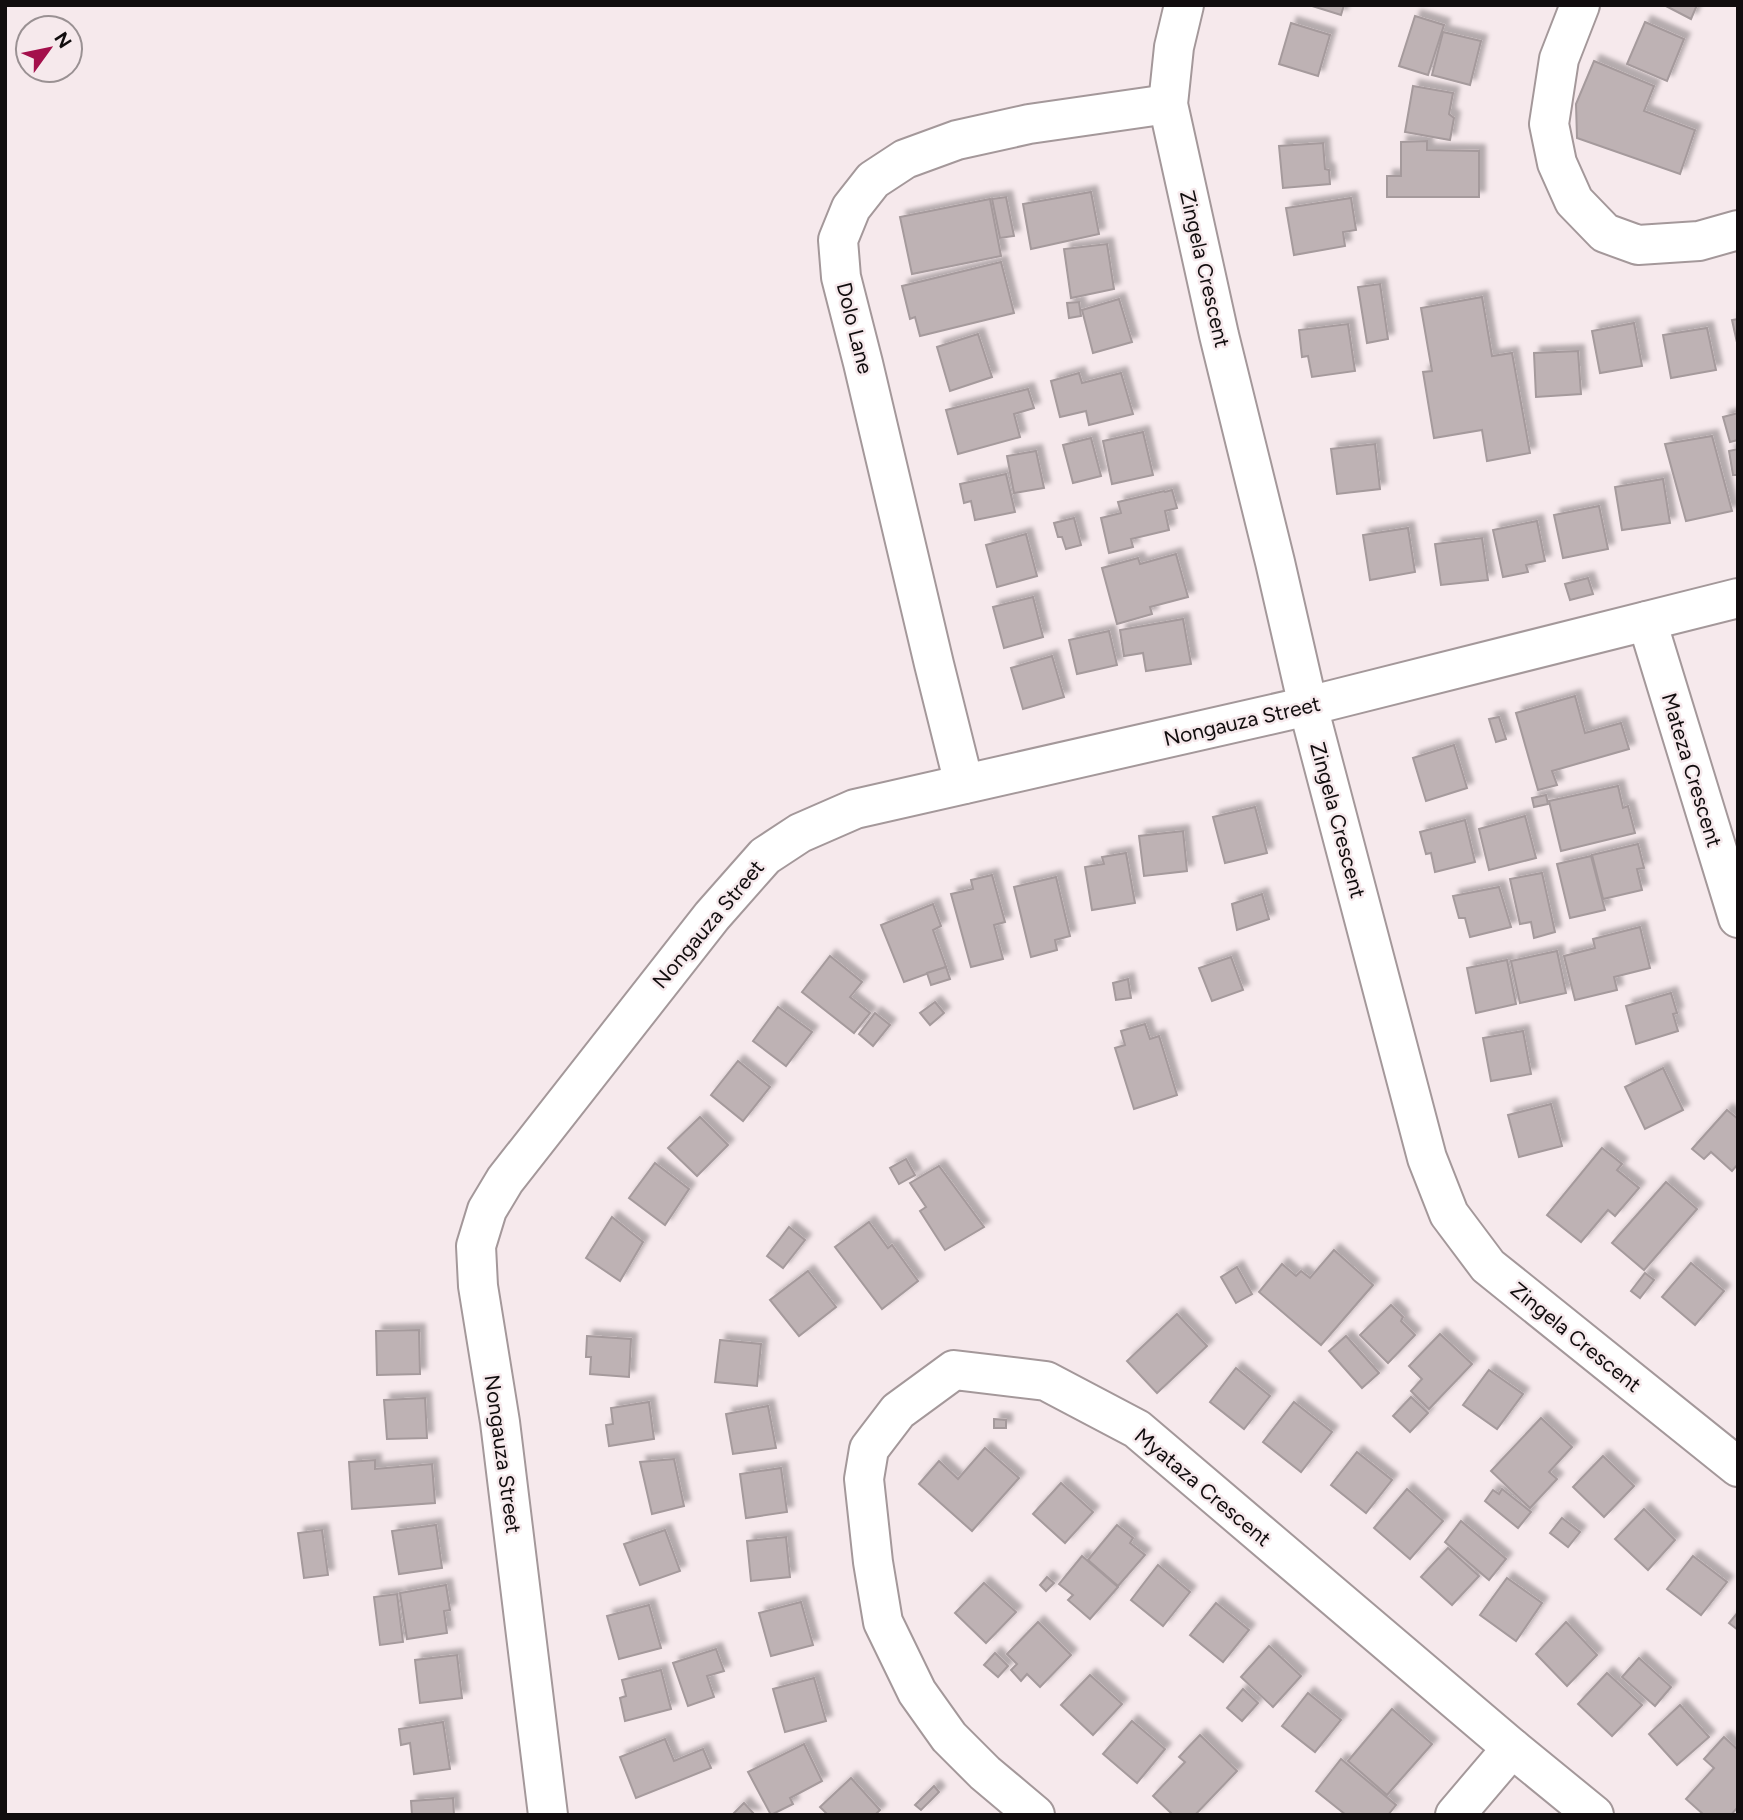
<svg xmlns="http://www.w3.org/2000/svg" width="1743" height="1820" font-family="Figtree,sans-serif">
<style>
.building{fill:#beb2b4;stroke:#a59a9c;stroke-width:2;filter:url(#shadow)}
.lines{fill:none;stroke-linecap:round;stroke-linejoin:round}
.street-casing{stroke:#a4989a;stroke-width:42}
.street{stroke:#fff;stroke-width:38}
.labels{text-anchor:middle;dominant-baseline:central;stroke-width:5;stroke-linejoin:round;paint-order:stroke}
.street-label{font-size:21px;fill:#110d0e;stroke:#f6e9ec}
</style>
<defs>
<filter id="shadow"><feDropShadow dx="6" dy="-6" stdDeviation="2" flood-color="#0004"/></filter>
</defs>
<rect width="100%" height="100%" fill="#f6e9ec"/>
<g class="building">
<path d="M1309,5h35l-3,10z"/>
<path d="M1664,5h33l-6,14z"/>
<path d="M1415,16l29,9 -16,50 -29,-9z"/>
<path d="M1645,22l39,17 -17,42 -40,-17z"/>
<path d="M1291,23l39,12 -12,41 -39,-12z"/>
<path d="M1443,32l38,9 -11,44 -38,-10z"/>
<path d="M1594,61l60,25 -10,25 51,19 -15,44 -103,-36 -1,-34z"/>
<path d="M1413,86l40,7 -4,21 5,4 -4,22 -45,-8z"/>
<path d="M1427,141v9l52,1v46h-92v-21h14v-34z"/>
<path d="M1323,143l2,26 4,1 1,14 -47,4 -4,-42z"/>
<path d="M1091,192l8,42 -68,15 -8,-45z"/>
<path d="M1006,197l8,39 -14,2 -8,-39z"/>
<path d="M1351,198l5,32 -13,2 2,14 -51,9 -8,-47z"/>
<path d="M990,199l11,57 -89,18 -12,-57z"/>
<path d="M1107,244l7,45 -43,9 -7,-49z"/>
<path d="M1001,262l13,51 -94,23 -5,-19 -5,2 -8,-33z"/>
<path d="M1380,284l8,55 -21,4 -9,-56z"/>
<path d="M1482,297l10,59 20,-3 18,100 -43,8 -5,-31 -48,8 -11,-66 9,-1 -11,-63z"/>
<path d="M1119,299l13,43 -39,11 -11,-43z"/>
<path d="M1079,302l2,14 -12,2 -2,-15z"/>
<path d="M1738,319v28l-6,-27z"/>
<path d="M1634,323l8,43 -42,7 -8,-42z"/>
<path d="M1348,324l7,47 -43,6 -4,-21 -6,1 -3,-27z"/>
<path d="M1707,328l9,42 -45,8 -8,-43z"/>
<path d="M978,334l14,43 -42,14 -13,-44z"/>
<path d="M1578,351l3,43 -45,3 -2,-44z"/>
<path d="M1079,373l3,10 39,-10 12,41 -44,11 -3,-14 -26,6 -9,-36z"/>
<path d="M1028,389l6,19 -20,6 6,23 -62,17 -12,-44z"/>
<path d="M1738,413v27l-8,2 -7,-25z"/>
<path d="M1143,432l10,43 -41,9 -9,-43z"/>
<path d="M1712,436l20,75 -46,10 -21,-77z"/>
<path d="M1091,438l10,38 -28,7 -10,-38z"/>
<path d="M1375,444l5,45 -43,5 -6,-45z"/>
<path d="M1738,449v26h-5l-4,-24z"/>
<path d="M1036,451l8,37 -30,5 -7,-37z"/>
<path d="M1006,474l9,38 -40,8 -4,-19 -7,2 -4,-19z"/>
<path d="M1663,479l7,44 -48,7 -7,-43z"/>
<path d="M1172,490l5,18 -12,3 4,19 -38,9 2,8 -24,6 -8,-35 20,-5 -3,-11 46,-11 1,1z"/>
<path d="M1599,506l9,43 -45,9 -9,-43z"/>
<path d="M1074,518l7,27 -15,4 -4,-12h-4l-4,-14z"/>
<path d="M1537,521l8,40 -19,4 2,7 -25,5 -10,-47z"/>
<path d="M1408,528l7,44 -45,8 -7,-45z"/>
<path d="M1026,534l11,42 -40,11 -11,-42z"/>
<path d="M1482,538l6,42 -47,5 -6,-41z"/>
<path d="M1176,554l12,43 -38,10 2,7 -35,10 -15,-56 36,-10 2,6z"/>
<path d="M1588,578l5,16 -23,6 -5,-16z"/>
<path d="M1033,597l10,40 -39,11 -11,-41z"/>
<path d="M1183,619l8,45 -45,7 -3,-18 -19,3 -4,-26z"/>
<path d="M1109,631l8,34 -40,9 -8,-34z"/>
<path d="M1052,656l12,41 -41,12 -12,-41z"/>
<path d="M1575,696l10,37 36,-10 8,26 -77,22 5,14 -19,5 -22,-77z"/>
<path d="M1499,717l7,22 -10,3 -7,-23z"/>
<path d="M1454,745l13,43 -41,13 -13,-43z"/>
<path d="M1618,786l5,22 5,-2 7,27 -74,18 -12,-50z"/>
<path d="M1546,795l2,9 -14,3 -2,-9z"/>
<path d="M1255,807l12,46 -42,10 -12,-46z"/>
<path d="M1525,816l11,42 -47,12 -10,-41z"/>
<path d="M1465,820l10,42 -40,10 -4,-19 -5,1 -6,-22z"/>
<path d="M1183,831l4,40 -43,5 -5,-40z"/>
<path d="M1638,844l6,24 -7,1 5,21 -39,9 -11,-44z"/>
<path d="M1126,853l9,50 -43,7 -7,-43 19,-3 -2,-7z"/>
<path d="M1591,856l14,54 -35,8 -13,-54z"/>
<path d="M1542,873l13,59 -21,6 -3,-16 -11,2 -10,-45z"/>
<path d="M992,875l13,47 -11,3 9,34 -32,8 -20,-73 22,-5 -2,-9z"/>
<path d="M1056,877l14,59 -15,4 2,10 -26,7 -17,-70z"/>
<path d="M1499,887l12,40 -41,10 -5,-19h-6l-6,-22z"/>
<path d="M1262,894l7,25 -32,11 -5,-26z"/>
<path d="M933,904l8,22 -8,4 13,37 -42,15 -23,-57z"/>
<path d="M1640,927l10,41 -36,9 3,13 -42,10 -11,-44 31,-8 -2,-9z"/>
<path d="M1557,951l9,42 -46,10 -9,-42z"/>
<path d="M830,956l32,26 -12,15 20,16 -16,20 -52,-41z"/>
<path d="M1231,957l12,33 -31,11 -13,-33z"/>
<path d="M1507,960l9,44 -40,9 -9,-45z"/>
<path d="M946,967l4,12 -19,6 -4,-12z"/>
<path d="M1128,979l3,19 -15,2 -3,-17z"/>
<path d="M1671,993l6,20 -4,1 5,17 -42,13 -10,-38z"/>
<path d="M935,1002l9,11 -14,12 -10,-12z"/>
<path d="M778,1007l34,25 -26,34 -33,-25z"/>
<path d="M875,1013l15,12 -17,21 -14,-12z"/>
<path d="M1145,1024l5,15 9,-3 18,59 -43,14 -19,-61 10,-3 -4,-14z"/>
<path d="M1523,1031l8,43 -40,7 -8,-43z"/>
<path d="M738,1061l32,26 -27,34 -32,-26z"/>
<path d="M1663,1068l20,42 -38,19 -20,-42z"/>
<path d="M1551,1104l11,42 -43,11 -11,-42z"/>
<path d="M1727,1110l11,9v45l-6,7 -21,-19 -7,7 -12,-10z"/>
<path d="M700,1117l28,28 -31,31 -29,-28z"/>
<path d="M1602,1148l20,16 -5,6 22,18 -24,28 -7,-6 -27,32 -34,-27z"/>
<path d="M906,1159l9,16 -16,9 -9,-16z"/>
<path d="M655,1163l34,26 -24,36 -36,-27z"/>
<path d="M939,1166l45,61 -39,23 -25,-39 6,-4 -16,-24z"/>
<path d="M1666,1182l31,27 -53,61 -32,-27z"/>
<path d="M612,1217l31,25 -23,39 -34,-23z"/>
<path d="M869,1222l19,26 4,-3 26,36 -36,28 -47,-62z"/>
<path d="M789,1227l16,13 -22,28 -16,-12z"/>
<path d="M1334,1250l39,35 -52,60 -62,-53 23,-28 14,12 5,-5 9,7z"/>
<path d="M1691,1263l33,28 -29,34 -33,-28z"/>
<path d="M1237,1267l15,27 -16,9 -15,-26z"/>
<path d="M808,1271l28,36 -37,29 -29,-36z"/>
<path d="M1645,1273l9,7 -14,18 -9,-7z"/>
<path d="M1391,1305l12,12 -2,4 14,14 -27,28 -28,-28z"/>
<path d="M1177,1314l30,32 -50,47 -30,-32z"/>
<path d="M419,1330l1,44 -43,1 -1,-44z"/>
<path d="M1440,1334l32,30 -43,45 -18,-18 11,-12 -13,-13z"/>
<path d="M587,1336l44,3 -2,38 -39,-3 1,-17h-5z"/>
<path d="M1346,1336l33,37 -17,15 -33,-37z"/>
<path d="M720,1340l41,4 -4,42 -42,-4z"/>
<path d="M1236,1368l34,28 -26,33 -34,-27z"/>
<path d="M1489,1370l34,24 -26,35 -34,-24z"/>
<path d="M1411,1397l17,16 -18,19 -17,-16z"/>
<path d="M425,1398l2,40 -40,1 -3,-39z"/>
<path d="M649,1402l5,37 -45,7 -3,-21 7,-1 -2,-16z"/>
<path d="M1294,1402l38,30 -31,40 -38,-30z"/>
<path d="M768,1406l8,42 -43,6 -7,-40z"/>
<path d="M1541,1418l31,29 -23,25 8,7 -27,29 -39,-37z"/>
<path d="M994,1419l12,1v8h-12z"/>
<path d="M985,1448l34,30 -47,53 -53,-47 20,-23 19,18z"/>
<path d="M1357,1452l35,28 -26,33 -35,-28z"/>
<path d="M1603,1456l31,30 -30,31 -31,-30z"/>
<path d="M674,1459l10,47 -32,8 -12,-52z"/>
<path d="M375,1460v9l57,-5 3,39 -83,6 -3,-47z"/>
<path d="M781,1468l6,44 -41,6 -6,-44z"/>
<path d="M1061,1483l32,29 -28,31 -32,-29z"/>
<path d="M1407,1489l36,32 -33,38 -36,-31z"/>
<path d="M1502,1489l29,23 -13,16 -33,-27 8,-11 6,4z"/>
<path d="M1644,1509l31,31 -27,30 -33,-31z"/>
<path d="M1562,1518l18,14 -12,15 -18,-14z"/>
<path d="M1461,1521l45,38 -17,21 -44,-38z"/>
<path d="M436,1525l6,43 -43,6 -7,-43z"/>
<path d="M1117,1525l16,13 -3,5 15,12 -27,31 -30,-26z"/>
<path d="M322,1530l6,45 -24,3 -6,-45z"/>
<path d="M665,1530l15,41 -40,14 -16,-41z"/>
<path d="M786,1537l4,40 -39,4 -4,-40z"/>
<path d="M1448,1548l31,28 -27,29 -31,-28z"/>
<path d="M1082,1556l36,31 -28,32 -22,-19 5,-5 -14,-11z"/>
<path d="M1693,1556l34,26 -26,33 -34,-26z"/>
<path d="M1158,1565l32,27 -27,34 -32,-26z"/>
<path d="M1047,1577l7,6 -8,8 -6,-6z"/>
<path d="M1507,1578l35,25 -26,38 -36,-26z"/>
<path d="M984,1583l32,29 -30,31 -31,-30z"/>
<path d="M446,1585l4,25 -6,1 3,22 -40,6 -7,-46z"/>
<path d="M397,1594l6,48 -23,3 -6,-48z"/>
<path d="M801,1602l12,43 -42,11 -12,-43z"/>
<path d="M1216,1603l33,27 -26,32 -33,-27z"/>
<path d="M649,1605l12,43 -42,11 -12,-43z"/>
<path d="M1738,1612v18l-9,-7z"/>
<path d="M1038,1622l33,33 -31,32 -13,-13 -6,7 -10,-11 6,-6 -10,-10z"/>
<path d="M1566,1622l31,33 -30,31 -31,-32z"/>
<path d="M1269,1646l32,30 -28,31 -32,-30z"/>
<path d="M716,1649l8,22 -17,5 7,21 -26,9 -15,-43z"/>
<path d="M995,1653l13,13 -10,11 -14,-12z"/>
<path d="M457,1655l5,43 -42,5 -5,-43z"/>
<path d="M1639,1658l32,29 -16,19 -33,-29z"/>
<path d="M661,1670l10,39 -46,12 -5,-23 6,-2 -4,-16z"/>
<path d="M1607,1673l35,32 -30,31 -34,-32z"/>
<path d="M1090,1675l32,29 -29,31 -32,-30z"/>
<path d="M814,1678l12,43 -41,11 -12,-43z"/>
<path d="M1243,1689l15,14 -16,18 -15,-13z"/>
<path d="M1308,1693l33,27 -26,32 -33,-26z"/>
<path d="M1680,1705l29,32 -32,28 -28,-31z"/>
<path d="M1392,1709l40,35 -45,51 -39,-34z"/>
<path d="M1132,1721l33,28 -28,34 -34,-29z"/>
<path d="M443,1722l7,47 -36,5 -4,-31 -9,2 -2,-16z"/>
<path d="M1200,1735l37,36 -42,44h-22l-20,-19 32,-34 -6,-5z"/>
<path d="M1724,1737l14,13v57l-7,8h-27l-18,-16 28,-31 -10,-9z"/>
<path d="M665,1739l9,22 29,-12 8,19 -75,30 -16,-41z"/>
<path d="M804,1744l18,37 -32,17 3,6 -22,11 -23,-43z"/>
<path d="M1341,1759l55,46 -8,10h-42l-30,-24z"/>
<path d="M851,1778l29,32 -5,5h-47l-8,-8z"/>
<path d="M934,1786l5,6 -18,18 -6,-5z"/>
<path d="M453,1798l1,17h-42l-1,-14z"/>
<path d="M744,1803l11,12h-23z"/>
</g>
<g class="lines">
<g class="street-casing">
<g id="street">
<path d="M1184,5l-10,42 -6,57 51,231 56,227 33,144 119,452 22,56 39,52 250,201"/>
<path d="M1580,5l-21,54 -10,65 8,39 17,38 31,32 33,12 61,-4 39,-11"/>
<path d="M1647,621l91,297"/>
<path d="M964,784l-30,-120 -71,-301 -22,-86 -3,-37 13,-32 22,-28 32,-21 52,-19 72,-16 139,-20"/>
<path d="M548,1815l-48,-393 -22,-136 -2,-40 11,-36 18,-30 207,-264 53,-60 35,-23 55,-24 453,-103 430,-108"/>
<path d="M1035,1815l-50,-42 -36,-36 -32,-45 -34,-70 -10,-60 -9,-83 5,-30 29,-38 56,-41 92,11 91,48 375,319 82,67"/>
<path d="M1455,1815l57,-67"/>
</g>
</g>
<use href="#street" class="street"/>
</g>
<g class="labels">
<g class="street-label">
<text transform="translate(1205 269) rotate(77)">Zingela Crescent</text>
<text transform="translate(855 328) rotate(76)">Dolo Lane</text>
<text transform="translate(1242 721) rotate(-13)">Nongauza Street</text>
<text transform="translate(1692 770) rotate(73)">Mateza Crescent</text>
<text transform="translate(1338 820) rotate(75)">Zingela Crescent</text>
<text transform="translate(708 924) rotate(-50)">Nongauza Street</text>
<text transform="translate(1576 1337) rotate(39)">Zingela Crescent</text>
<text transform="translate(503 1454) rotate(82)">Nongauza Street</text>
<text transform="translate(1203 1487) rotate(40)">Myataza Crescent</text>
</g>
</g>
<rect width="1743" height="1820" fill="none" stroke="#110d0e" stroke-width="14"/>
<g transform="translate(49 49) rotate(57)"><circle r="33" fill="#f6e9ec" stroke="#9a9193" stroke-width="2"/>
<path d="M0-5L12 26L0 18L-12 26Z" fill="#a40f4b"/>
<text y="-10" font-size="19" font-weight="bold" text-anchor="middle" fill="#110d0e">N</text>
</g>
</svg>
